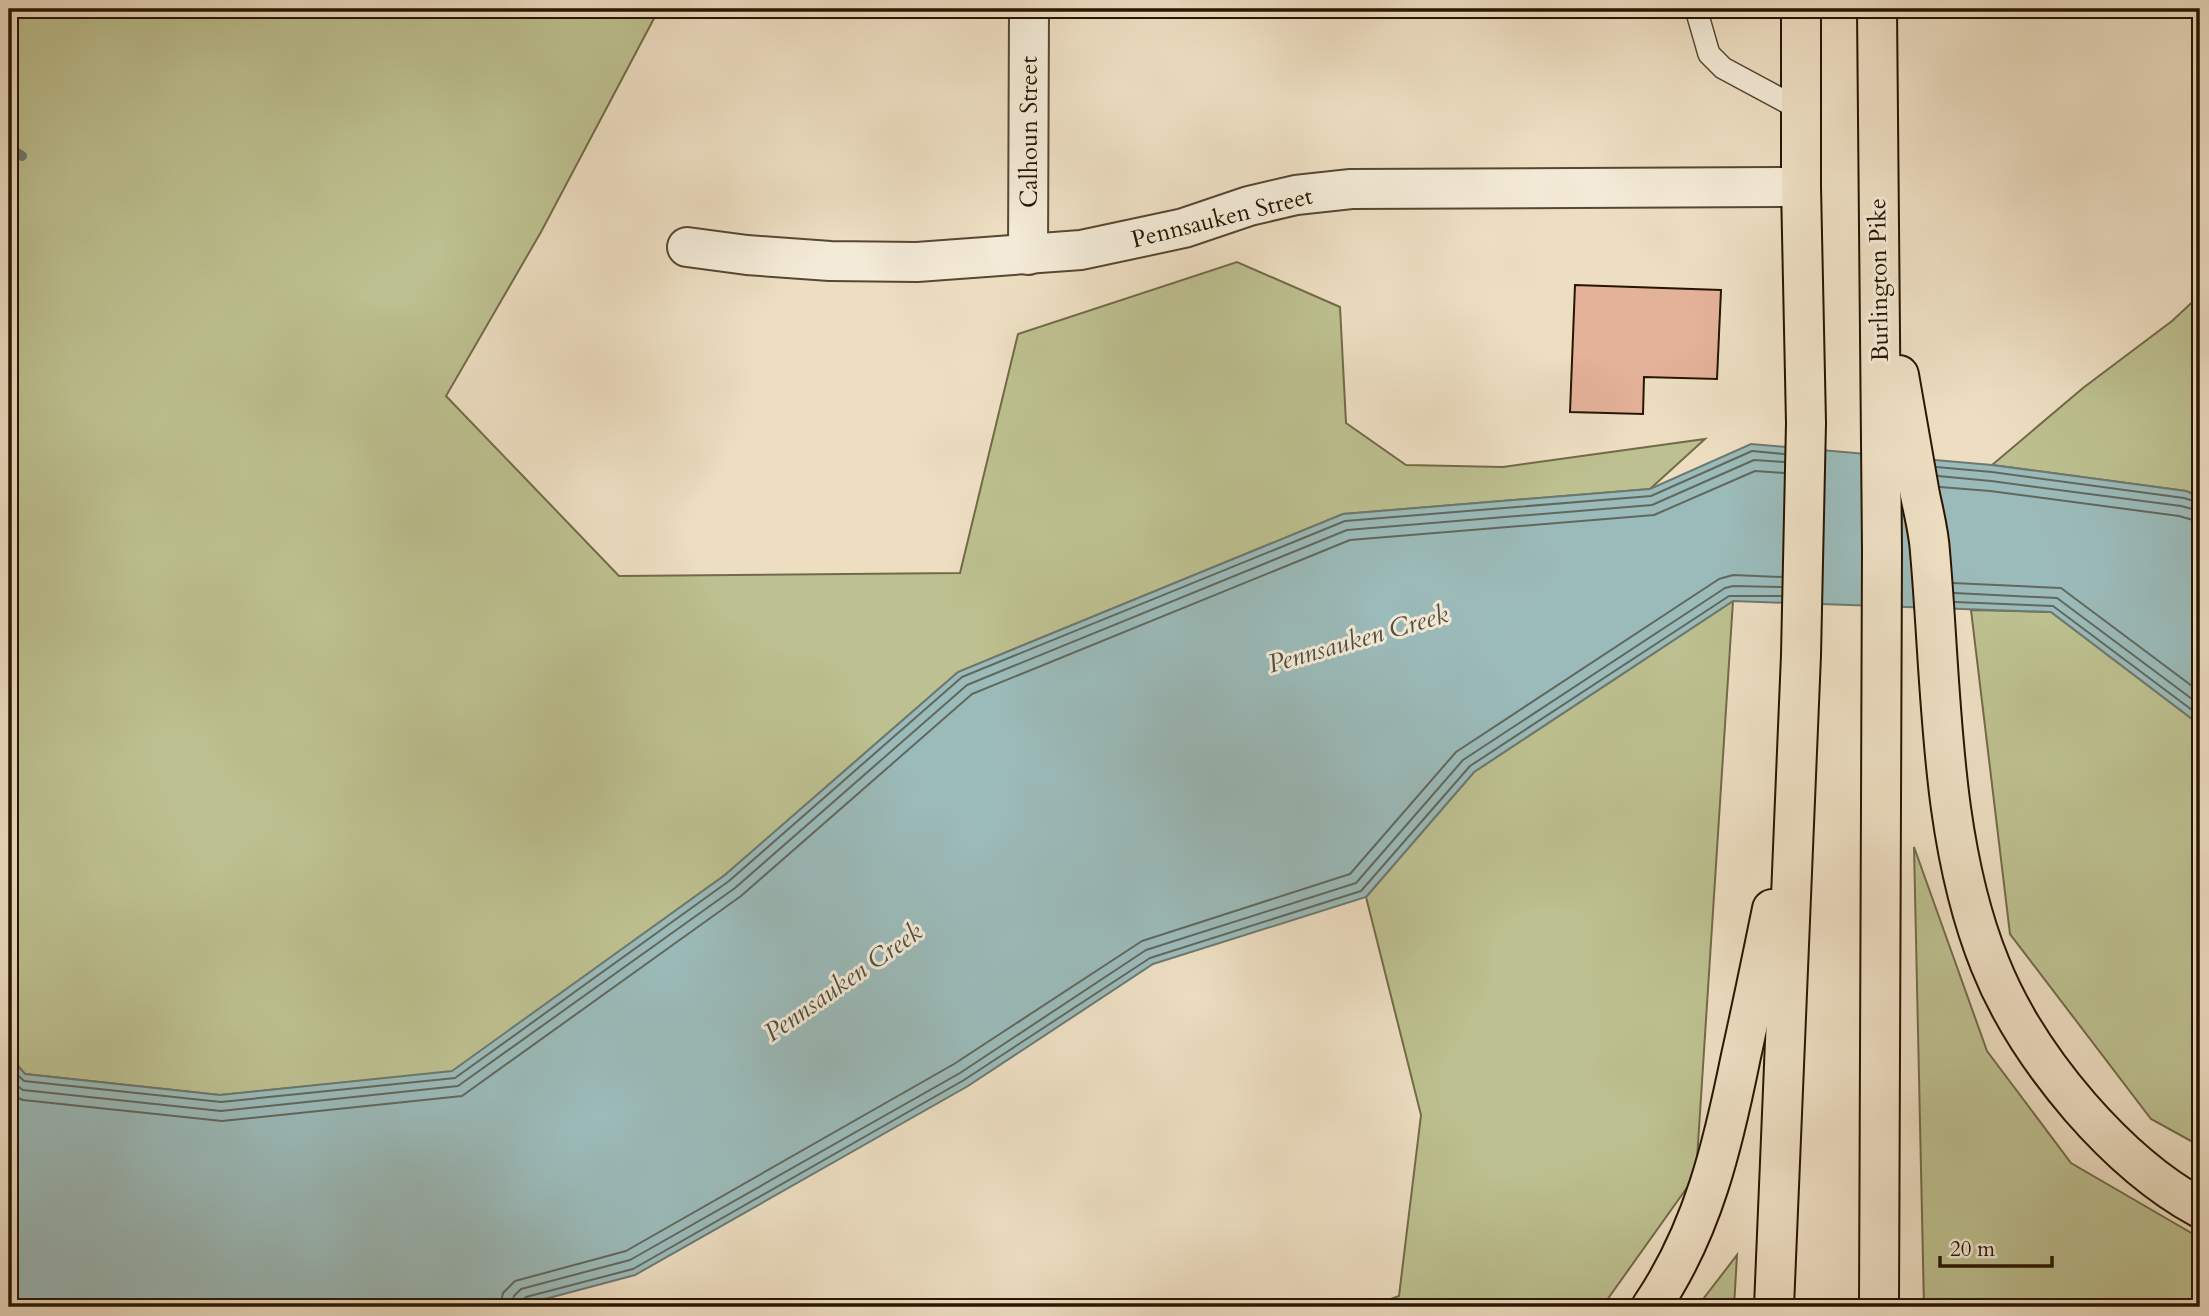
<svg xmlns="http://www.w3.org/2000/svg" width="2209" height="1316" font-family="Cardo,serif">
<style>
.green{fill:#bdc090;stroke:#726a48;stroke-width:2}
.water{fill:#9bbbba;stroke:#6d7970;stroke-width:2}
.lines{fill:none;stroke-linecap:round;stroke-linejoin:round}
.shore{stroke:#61685e;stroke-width:2}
.stream{stroke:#6d7970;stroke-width:10}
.building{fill:#e4b199;stroke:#271501;stroke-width:2}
.service-casing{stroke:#584731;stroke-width:24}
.minor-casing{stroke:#584731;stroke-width:42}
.trunk-casing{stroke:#271501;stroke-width:42}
.service{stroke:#f3ead7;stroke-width:21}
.minor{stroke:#f3ead7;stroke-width:38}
.trunk{stroke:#eddec2;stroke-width:38}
.labels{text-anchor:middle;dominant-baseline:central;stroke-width:6;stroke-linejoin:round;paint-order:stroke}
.street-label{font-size:24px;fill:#271501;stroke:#f3ead7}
.water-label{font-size:26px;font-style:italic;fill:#504f42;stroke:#f3ead7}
</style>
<rect width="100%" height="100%" fill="#eddec2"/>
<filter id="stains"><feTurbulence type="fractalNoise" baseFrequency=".00286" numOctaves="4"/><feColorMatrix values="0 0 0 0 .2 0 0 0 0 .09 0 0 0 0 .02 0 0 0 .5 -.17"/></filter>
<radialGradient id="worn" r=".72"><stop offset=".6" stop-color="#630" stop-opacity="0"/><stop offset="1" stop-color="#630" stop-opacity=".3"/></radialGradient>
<g class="green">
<path d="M9,9h650l-118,223 -95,164 173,180 341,-3 58,-239 219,-72 103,45 6,116 60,42 97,2 202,-28 -55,50 -307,25 -385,158 -233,203 -273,197 -232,23 -195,-21 -16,-18z"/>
<path d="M2200,295v202l-14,-6 -194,-26 91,-77 89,-67z"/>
<path d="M1733,601l-37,574 -94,132h-233l30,-11 22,-181 -55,-218 108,-125z"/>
<path d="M1971,610l80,2 149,113v421l-49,-27 -141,-185z"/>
<path d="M1914,847l73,204 84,112 129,75v69h-276z"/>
<path d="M1737,1255l-3,52h-37z"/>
</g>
<path class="water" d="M1751,444l241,21 194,26 14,6v228l-149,-113 -318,-11 -259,171 -108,125 -213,67 -185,122 -333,189 -120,32h-506v-251l16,18 195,21 232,-24 273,-196 233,-203 385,-158 307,-25z"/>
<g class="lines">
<g class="shore">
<path d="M1936,467l56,5 192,26 16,5"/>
<path d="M1938,476l53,5 190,25 19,5"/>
<path d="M1940,487l50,4 189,25 21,6"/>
<path d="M1953,583l108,5 139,104"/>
<path d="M1954,593l103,5 143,107"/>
<path d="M1955,602l98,4 147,110"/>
<path d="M9,1067l15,14 197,21 234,-24 274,-197 233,-204 383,-156 306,-25 101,-45 32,3"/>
<path d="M9,1080l14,10 198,21 237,-25 277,-198 232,-203 380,-155 305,-25 102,-45 30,2"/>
<path d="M9,1094l14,6 199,21 240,-25 279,-200 231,-202 378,-154 304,-25 101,-44 29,2"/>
<path d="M500,1307l3,-14 12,-12 111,-30 328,-187 188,-123 208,-67 106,-122 263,-173 14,-4 49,2"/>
<path d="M511,1307l3,-11 7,-7 109,-29 330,-187 186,-123 210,-67 107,-123 262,-172 8,-2 48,1"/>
<path d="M520,1307l1,-6 5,-4 107,-28 331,-189 186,-122 211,-67 109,-125 259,-170h52"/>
</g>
<path class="stream" d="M9,148l13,8"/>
</g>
<path class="building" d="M1575,285l146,5 -4,89 -73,-2 -1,37 -73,-2z"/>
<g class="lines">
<g class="service-casing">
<path id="service" d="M1696,9l13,45 14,14 78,42"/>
</g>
<g class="minor-casing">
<g id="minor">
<path d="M687,247l60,8 83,6 87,1 164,-12 103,-22 65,-22 47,-11 55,-6 450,-2"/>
<path d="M1028,255l1,-246"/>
</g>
</g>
<g class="trunk-casing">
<g id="trunk">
<path d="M1877,9l5,542 -3,756"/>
<path d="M1899,375c7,40 14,80 21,120 4,19 9,38 10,57 12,134 9,286 60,412 21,53 53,100 90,143 34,39 74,76 120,101"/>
<path d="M1651,1307c52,-76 72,-162 90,-251 11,-49 21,-98 31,-147"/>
<path d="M1774,1307l27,-652 5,-232 -5,-236v-178"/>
</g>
</g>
<use href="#service" class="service"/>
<use href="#minor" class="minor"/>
<use href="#trunk" class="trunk"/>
</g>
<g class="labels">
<g class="street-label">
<text transform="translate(1029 132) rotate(-90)">Calhoun Street</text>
<text transform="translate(1222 218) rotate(-14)">Pennsauken Street</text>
<text transform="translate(1879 280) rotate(-91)">Burlington Pike</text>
</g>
<g class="water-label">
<text transform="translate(1358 639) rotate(-16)">Pennsauken Creek</text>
<text transform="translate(843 982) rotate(-35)">Pennsauken Creek</text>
</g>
</g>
<rect width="2209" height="1316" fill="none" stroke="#eddec2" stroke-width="35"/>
<rect x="10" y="10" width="2188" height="1295" fill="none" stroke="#271501" stroke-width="3.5"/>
<rect x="18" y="18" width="2174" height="1281" fill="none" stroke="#271501" stroke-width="2"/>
<path d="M1940 1256v10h112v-10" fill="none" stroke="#271501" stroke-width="3.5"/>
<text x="1950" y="1256" font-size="21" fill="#271501" stroke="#f3ead7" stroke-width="5" paint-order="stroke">20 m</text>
<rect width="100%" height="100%" filter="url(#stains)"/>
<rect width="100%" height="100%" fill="url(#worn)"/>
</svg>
